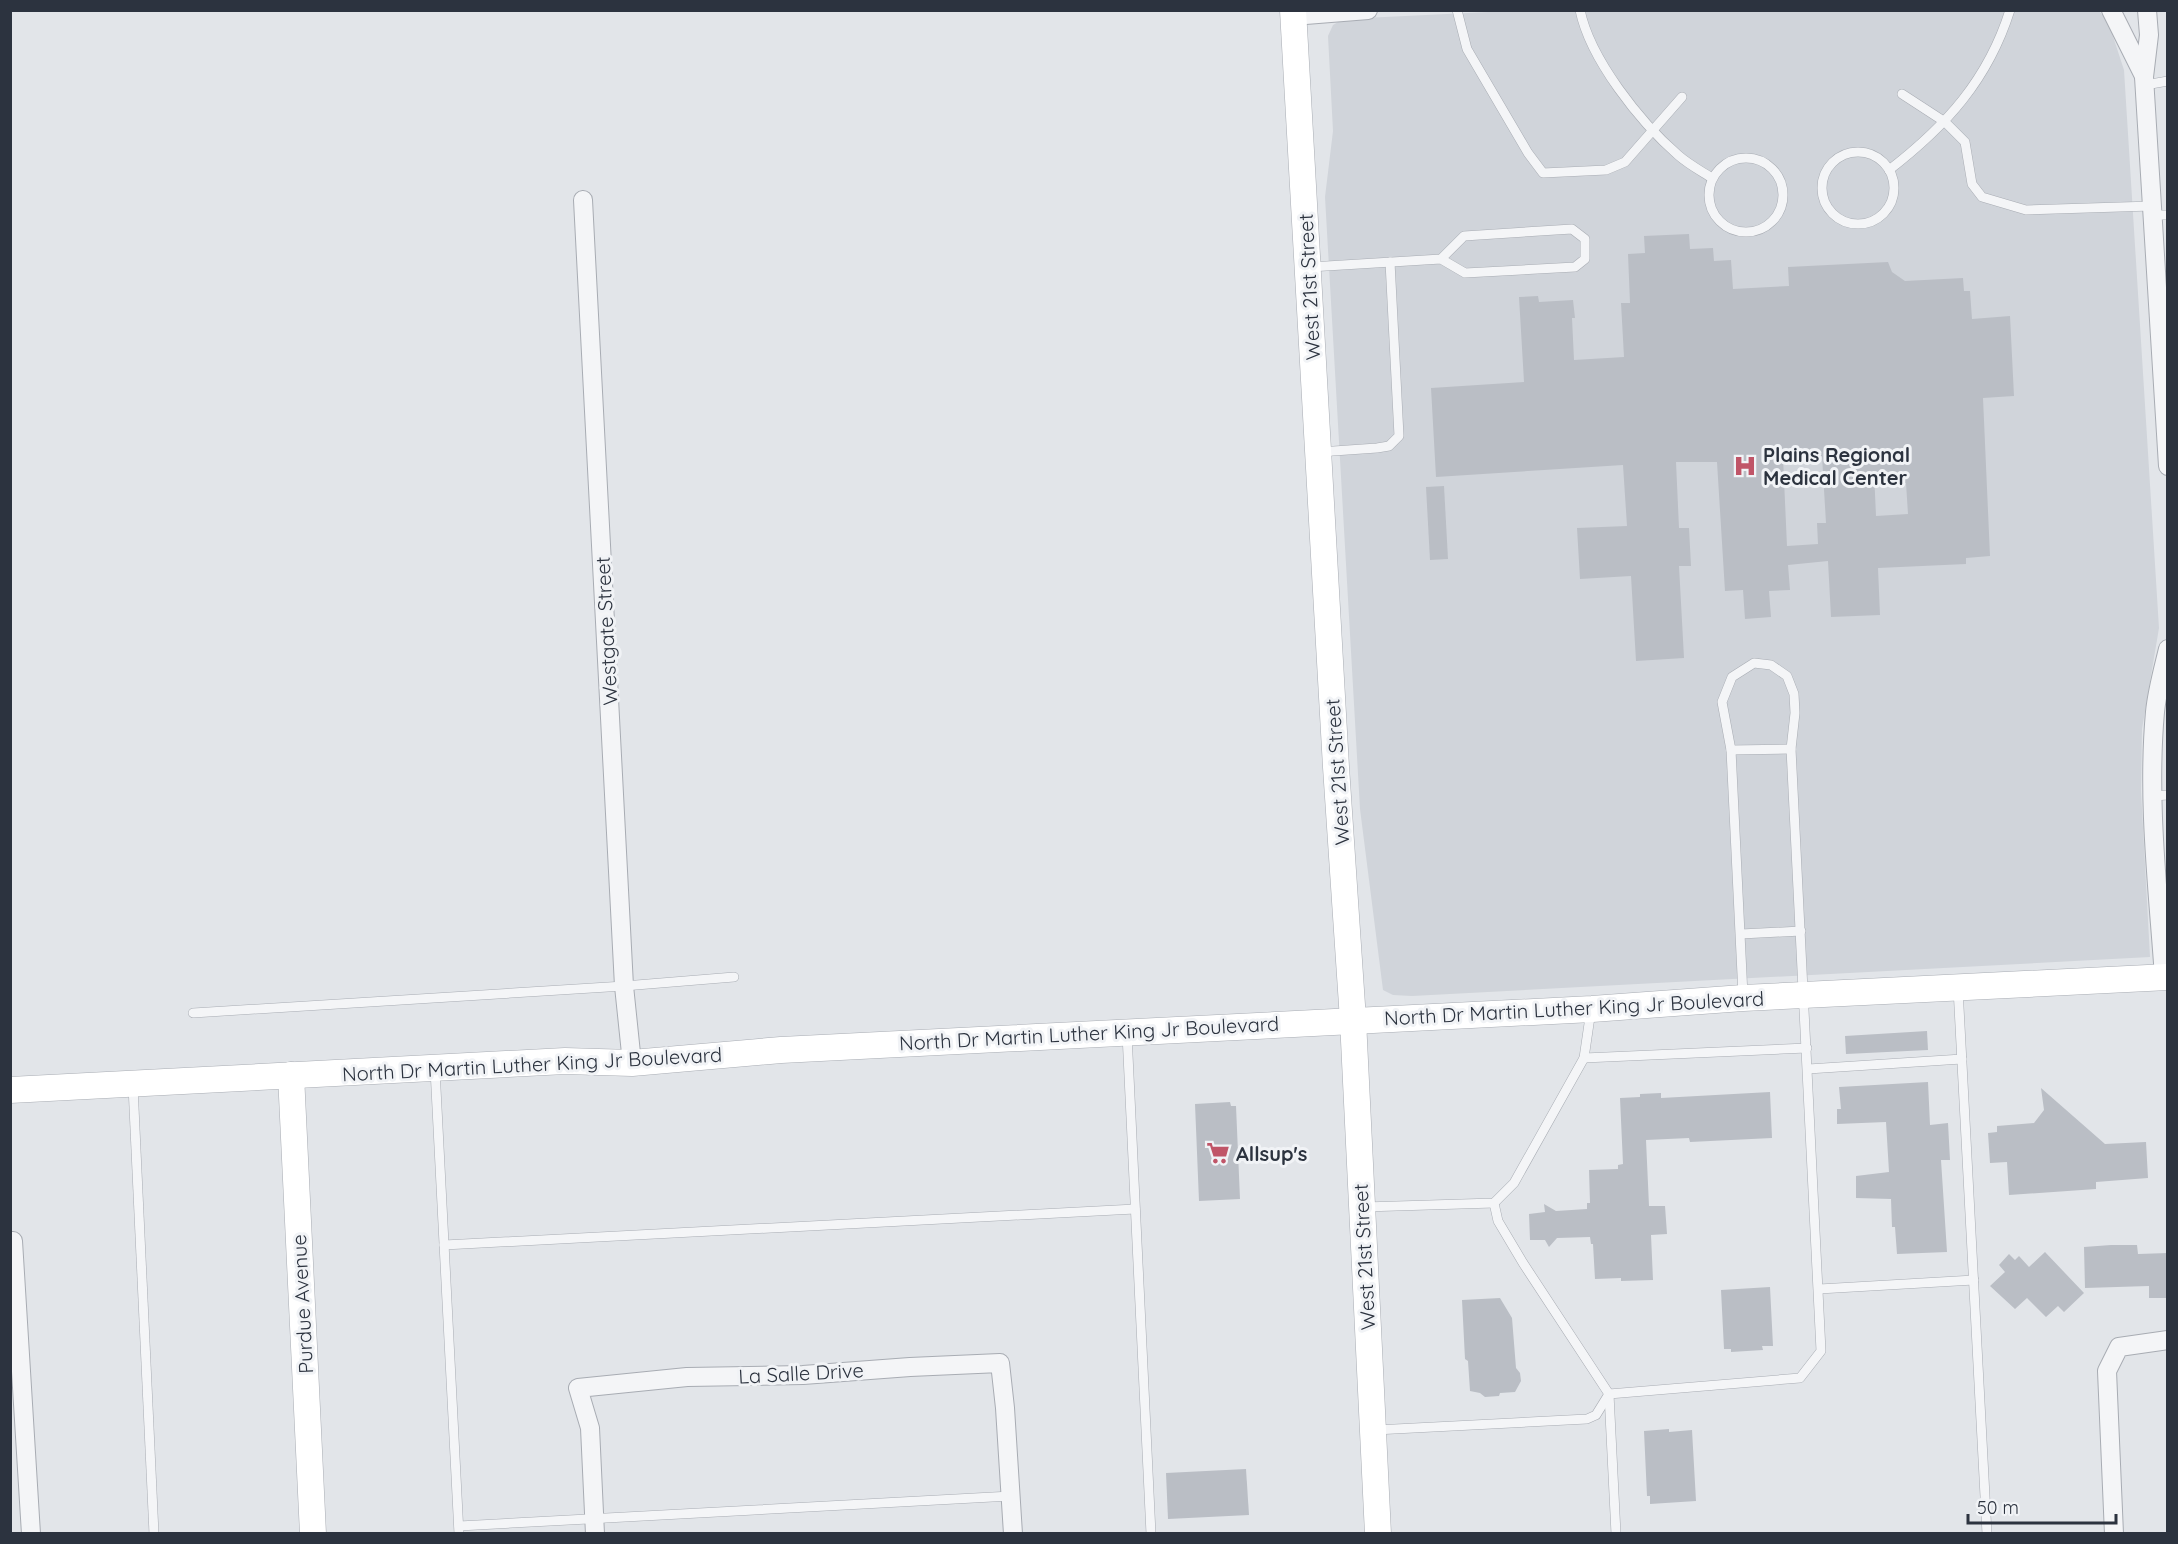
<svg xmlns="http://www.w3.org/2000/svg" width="2178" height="1544" font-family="Quicksand,sans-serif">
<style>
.built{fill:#d0d4da}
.building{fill:#babec5;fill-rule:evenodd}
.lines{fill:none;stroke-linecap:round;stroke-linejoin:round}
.lane-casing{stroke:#a8acb3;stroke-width:10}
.street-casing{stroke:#a8acb3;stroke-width:20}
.secondary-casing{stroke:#a8acb3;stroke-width:27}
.lane{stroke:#f4f5f7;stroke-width:9}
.street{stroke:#f4f5f7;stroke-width:18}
.secondary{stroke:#fff;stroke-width:26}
.labels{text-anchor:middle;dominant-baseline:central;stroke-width:6;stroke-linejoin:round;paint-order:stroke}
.street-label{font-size:20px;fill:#2c333f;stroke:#f1f3f6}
.poi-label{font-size:20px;font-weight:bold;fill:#2c333f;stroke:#f1f3f6;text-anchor:start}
</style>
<rect width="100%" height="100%" fill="#e2e5e9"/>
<path class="built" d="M1509,11h590l9,10 16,49 35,558 -17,101 -1,62 9,166 -738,39 -19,-1 -10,-5 -23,-181 -35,-612 8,-66 -5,-95 5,-11 10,-6z"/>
<g class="building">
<path d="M1689,234l1,15 23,-1 1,13 17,-1 2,29 56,-3 -1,-19 100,-5 4,10 13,9 58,-3 1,13h6l2,28 38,-3 4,80 -31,2 7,158 -24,2v6l-88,4 2,47 -49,2 -3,-56 -40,4 2,25 -21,1 2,26 -26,2 -2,-29 -18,1 -8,-129h-41l3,66h10l2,38h-12l5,92 -48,3 -5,-85 -51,3 -3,-51 50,-2 -4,-61 -187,12 -5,-89 93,-6 -5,-85 19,-1 1,6 34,-2 2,18h-3l2,42 50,-3 -3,-54h9l-2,-49 17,-1 -1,-17zM1822,456l4,67h-9l1,21 -31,2 -4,-88zM1874,472l20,12 12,-1 2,31 -32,2z"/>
<path d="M1444,486l4,73 -18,1 -4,-73z"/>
<path d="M1927,1031l1,19 -82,4 -1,-18z"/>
<path d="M1928,1082l2,43 18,-2 2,37h-9l6,92 -50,2 -2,-27h-3l-1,-28 -35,-1v-22l33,-4 -3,-50 -49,2v-15h4l-2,-22z"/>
<path d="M2041,1088l64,56 41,-2 2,36 -52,4v7l-87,6 -2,-33 -17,1 -2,-30 9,-1v-6l37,-3 10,-13z"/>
<path d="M1770,1092l2,46 -82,4 -1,-4 -43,2 3,66h16l2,28 -16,1 2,45 -32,1v-3l-26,1 -2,-35h-2l-1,-7 -33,1 -8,9 -4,-7h-15l-1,-26 16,-2 -1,-8 12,7 31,-2v-6h3l-1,-33 29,-1v-4l5,-1 -3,-66 20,-1v-3l21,-1v5z"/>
<path d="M1230,1102l1,4h5l4,93 -41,2 -4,-97z"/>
<path d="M2111,1245h26l1,9 30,-1v45h-19v-12l-64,2 -1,-41z"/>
<path d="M2045,1252l39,41 -20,19 -6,-6 -12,11 -19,-19 -12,11 -25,-23 15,-14 -6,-7 10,-11 6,6 4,-4 10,11z"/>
<path d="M1770,1287l3,59h-11l1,4 -32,2v-3h-7l-3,-59z"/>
<path d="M1500,1298l12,20 4,50 4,5 1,8 -6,11 -15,1 -1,3 -14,1 -5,-4 -10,-2 -2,-30 -3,-2 -3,-59z"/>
<path d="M1669,1429v3l23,-2 4,71 -46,3v-8h-3l-3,-65z"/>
<path d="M1246,1469l3,46 -81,4 -2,-46z"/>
</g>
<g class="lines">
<g class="lane-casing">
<g id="lane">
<path d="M1457,10l10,39 61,104 15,20 63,-3 19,-8 57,-65"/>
<path d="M1580,10c10,49 60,112 98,145 10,9 23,16 34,23"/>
<path d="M2145,85l23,-4"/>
<path d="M1902,94l43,28 20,20 7,42 10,13 44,13 126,-4"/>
<circle cx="1858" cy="188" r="36"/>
<circle cx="1746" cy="195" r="37"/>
<path d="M1889,170c57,-44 99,-90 121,-160"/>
<path d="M2152,215h16"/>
<path d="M1310,267l131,-8 24,14 110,-6 10,-8v-20l-13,-10 -108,7 -23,23"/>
<path d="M1319,452l58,-4 12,-2 10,-10 -9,-174"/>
<path d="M1731,750l60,-1"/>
<path d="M2153,796l15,-1"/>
<path d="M1741,934l60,-3"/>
<path d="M1958,988l29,546"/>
<path d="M193,1013l431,-27 110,-9"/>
<path d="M1127,1034l24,500"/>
<path d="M1584,1058l223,-10"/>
<path d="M435,1069l24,465"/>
<path d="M1808,1069l154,-10"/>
<path d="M133,1086l21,448"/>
<path d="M1494,1203l4,18 25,42 86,131 7,140"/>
<path d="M1364,1207l130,-4 20,-20 70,-125 7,-48"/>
<path d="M444,1245l691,-36"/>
<path d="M1819,1289l155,-9"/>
<path d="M1375,1430l212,-11 9,-4 13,-21 191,-16 21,-27 -30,-602 4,-36 -1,-19 -7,-18 -16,-11 -17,-2 -22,14 -10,25 9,48 12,245"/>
<path d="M459,1526l552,-30"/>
</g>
</g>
<g class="street-casing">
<g id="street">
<path d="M2111,10l33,66"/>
<path d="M2147,10l2,25 -5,42 24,389"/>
<path d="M1293,16l75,-6"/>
<path d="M583,200l41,786 8,77"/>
<path d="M2164,977c-6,-88 -17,-177 -9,-265 2,-21 8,-42 13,-63"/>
<path d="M10,1241h3l18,293"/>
<path d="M595,1534l-5,-106 -12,-40 109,-11 116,-2 107,-8 90,-4 5,45 8,126"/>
<path d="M2114,1534l-7,-163 12,-24 49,-7"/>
</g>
</g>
<g class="secondary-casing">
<g id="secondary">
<path d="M1293,10l43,757 17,253 25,514"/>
<path d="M291,1075l22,459"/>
<path d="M10,1090l555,-29 67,2 149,-13 811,-41 151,-11 425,-21"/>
</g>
</g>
<use href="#lane" class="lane"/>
<use href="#street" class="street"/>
<use href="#secondary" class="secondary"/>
</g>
<defs>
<g id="hospital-bare" transform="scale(1.8)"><path d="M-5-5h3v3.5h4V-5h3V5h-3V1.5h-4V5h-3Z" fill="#c05568" stroke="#f1f3f6" stroke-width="2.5" paint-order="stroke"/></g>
<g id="supermarket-bare" transform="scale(1.8)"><path d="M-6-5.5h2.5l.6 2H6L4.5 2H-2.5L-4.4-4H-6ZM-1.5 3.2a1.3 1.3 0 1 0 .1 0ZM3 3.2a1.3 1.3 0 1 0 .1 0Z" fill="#c05568" stroke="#f1f3f6" stroke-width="2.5" paint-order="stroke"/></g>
</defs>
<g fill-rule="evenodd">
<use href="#hospital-bare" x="1745" y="466"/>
<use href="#supermarket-bare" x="1218" y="1153"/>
</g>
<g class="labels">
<g class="street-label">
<text transform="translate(1309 287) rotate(-93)">West 21st Street</text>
<text transform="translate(606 631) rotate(-93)">Westgate Street</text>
<text transform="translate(1337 772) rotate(-94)">West 21st Street</text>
<text transform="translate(1574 1008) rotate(-3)">North Dr Martin Luther King Jr Boulevard</text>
<text transform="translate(1089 1033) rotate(-3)">North Dr Martin Luther King Jr Boulevard</text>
<text transform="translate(532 1064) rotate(-3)">North Dr Martin Luther King Jr Boulevard</text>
<text transform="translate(1364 1257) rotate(-93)">West 21st Street</text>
<text transform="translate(302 1304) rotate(-93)">Purdue Avenue</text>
<text transform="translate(801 1373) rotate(-3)">La Salle Drive</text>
</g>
<g class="poi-label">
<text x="1763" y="454">Plains Regional<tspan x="1763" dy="23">Medical Center</tspan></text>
<text x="1236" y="1153">Allsup's</text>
</g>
</g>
<rect width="2178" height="1544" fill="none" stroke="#2c333f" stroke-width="24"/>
<path d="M1968 1514v9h148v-9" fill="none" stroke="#2c333f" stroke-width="3"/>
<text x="1977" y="1514" font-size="18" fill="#2c333f" stroke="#f1f3f6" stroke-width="4.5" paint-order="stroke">50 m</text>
</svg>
